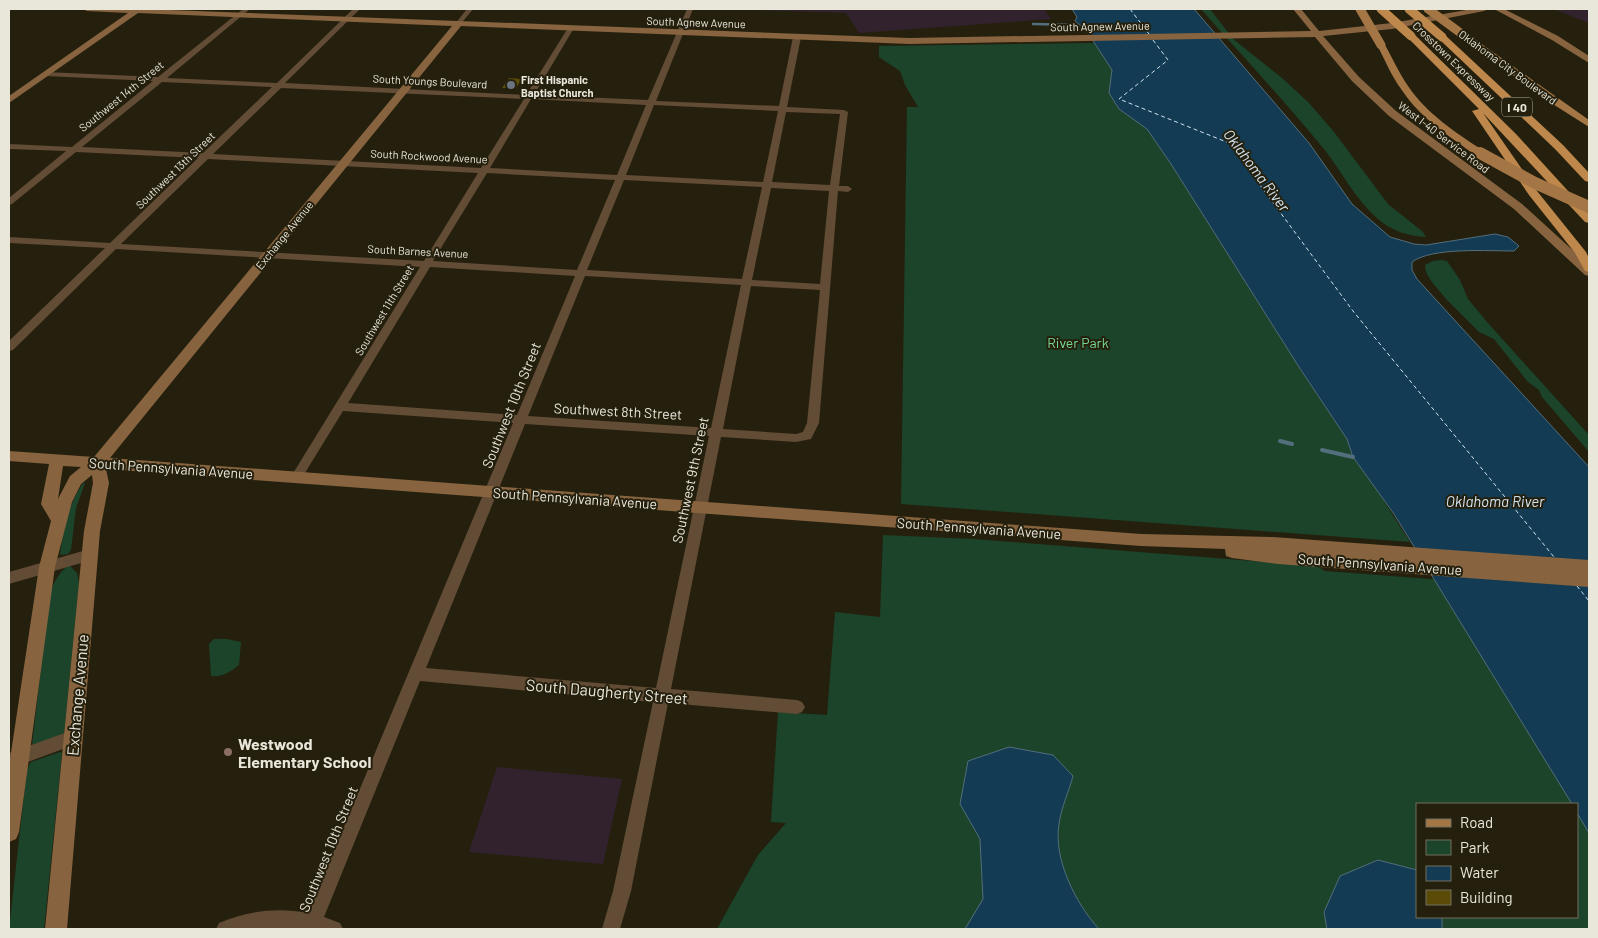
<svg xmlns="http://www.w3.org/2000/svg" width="1598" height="938" font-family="Barlow,sans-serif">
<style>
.industrial{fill:#32222d}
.green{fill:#1b442a;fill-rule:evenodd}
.water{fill:#133b53;stroke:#536e7c}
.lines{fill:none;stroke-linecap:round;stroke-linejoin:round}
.stream-far1{stroke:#536e7c;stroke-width:2.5}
.stream{stroke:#536e7c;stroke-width:4}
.ferry{stroke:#d1e3f0;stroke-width:1;stroke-dasharray:4 3;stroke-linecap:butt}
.building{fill:#5a4c08}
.street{fill:#624c35;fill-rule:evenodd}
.secondary{fill:#87643f;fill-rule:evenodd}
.primary{fill:#a47645;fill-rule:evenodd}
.highway{fill:#be874b;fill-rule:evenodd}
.primary-bridge-far1{stroke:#a47645;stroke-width:9}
.primary-bridge{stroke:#a47645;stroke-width:12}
.highway-bridge{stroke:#be874b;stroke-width:9}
.worship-dot{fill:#6b7280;stroke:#25200d;stroke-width:2}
.education-dot{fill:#8d6e63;stroke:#25200d;stroke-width:2}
.labels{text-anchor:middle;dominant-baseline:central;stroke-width:4;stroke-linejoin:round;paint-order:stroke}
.far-street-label{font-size:11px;fill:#e9e6da;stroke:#25200d}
.far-poi-label{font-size:11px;font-weight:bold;fill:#e9e6da;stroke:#25200d;text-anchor:start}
.shield{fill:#25200d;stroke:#aeab9c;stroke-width:1}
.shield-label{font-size:12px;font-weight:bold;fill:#e9e6da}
.park-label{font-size:14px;fill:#75d896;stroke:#25200d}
.street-label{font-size:14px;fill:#e9e6da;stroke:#25200d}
.water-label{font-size:15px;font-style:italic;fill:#d1e3f0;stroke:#25200d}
.near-street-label{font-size:16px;fill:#e9e6da;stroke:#25200d}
.near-poi-label{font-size:16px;font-weight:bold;fill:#e9e6da;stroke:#25200d;text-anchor:start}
</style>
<rect width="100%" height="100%" fill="#25200d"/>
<g class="industrial">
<path d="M726,9h318l7,10 -192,14 -13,-20z"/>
<path d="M1553,9h36v14z"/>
<path d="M497,767l125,12 -19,85 -134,-12z"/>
</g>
<g class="green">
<path d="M1201,9h9l23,30 49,39 27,25 25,29 54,72 35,28 3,5c-18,-1 -34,-6 -48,-18 -23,-20 -36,-47 -54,-70 -39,-48 -82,-93 -123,-140z"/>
<path d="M1094,43l18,27 -3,24 10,15 28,20 24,35 128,203 48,72 6,18 22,30 35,55 -509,-38 6,-397h11l-13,-22 -5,-14 -21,-14v-11z"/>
<path d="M1441,260l6,1 13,19 8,19 19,23 102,113v17l-47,-55 -3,-7 -11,-8 -34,-43 -15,-7 -32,-32 -16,-19 -5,-9 -1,-7 8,-4z"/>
<path d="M83,483h2l-9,25 -5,42 -3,4 -6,1 -2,-1c4,-26 8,-49 23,-71z"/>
<path d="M883,535l91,4 343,27 8,5 264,20v338h-872l41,-74 28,-32 -15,-1 7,-110 49,3 8,-103 45,5zM1417,804h160v113h-160z"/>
<path d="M69,565l8,8 2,10 -15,151 -32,11 18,-153c5,-11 9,-20 19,-27z"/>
<path d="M214,639h13l14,3 -2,23c-9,7 -16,12 -28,11l-2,-32z"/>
<path d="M60,752l2,1 -18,176h-35l18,-160 4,-7z"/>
</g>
<g class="water">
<path d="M1072,9h122l115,134 43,61 38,33 24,7 12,1 69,-11 13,3 11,9 -5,5c-25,0 -82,-4 -102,11v8l5,9 172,188v366l-12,-20v-9h-5l-178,-290 -41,-57 -6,-18 -48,-72 -128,-203 -24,-35 -28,-20 -10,-16 3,-23 -26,-40 -11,-9 2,-4z"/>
<path d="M1009,747l44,8 20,21c-4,15 -12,32 -14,48 -6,35 17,80 40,105h-134l18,-30 -3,-60 -20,-35 8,-43z"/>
<path d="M1378,860l39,10v47h25v12h-115l-3,-17 16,-36z"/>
</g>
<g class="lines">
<path class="stream-far1" d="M1033,24l45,1"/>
<g class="stream">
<path d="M1280,441l12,3"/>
<path d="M1322,450l31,7"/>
</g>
<g class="ferry">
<path d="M1130,9l19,25"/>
<path d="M1153,40l15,20 -49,39 110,44 124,168 201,246"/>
<path d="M1577,586l12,15"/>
</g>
</g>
<path class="building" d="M509,78l13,1 -6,9h-14z"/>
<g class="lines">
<g class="street">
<path d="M243,9h7l-83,69 110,5 76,-74h7l-75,74 241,12 42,-67 3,-2 3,2 -40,67 114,5 39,-91h6l-37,92 123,5 14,-69 4,-2 4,2 -14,70 57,3 4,2 -9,74h9l4,3 -4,3 -10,-1 -19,232 -8,16 -15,3 -75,-5 -50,252 126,11 5,2 3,5 -3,5 -5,2 -129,-11 -37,188 -11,38h-18l11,-38 40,-189 -233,-21 -96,236 16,6 3,6h-127l3,-6c28,-12 58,-16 89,-10l205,-490 -170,-12 -43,70h-8l-2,-3 2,-3 128,-208 -304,-18 -103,101 -4,1v-10l96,-93 -96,-5v-6l101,6 88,-85 -122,-6 -64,52 -3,1v-7l57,-47 -57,-2v-5l63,3 81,-66 -108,-5 -4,-2 4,-2 113,5zM162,82l110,5 -69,66 -121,-6zM281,88l243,11 -43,69 -268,-14zM531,99l115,6 -29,70 -127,-7zM654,105l124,6 -15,71 -137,-7zM786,112l54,2 -10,71 -58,-3zM208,159l270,14 -54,88 -303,-17zM487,173l128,7 -38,90 -144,-9zM624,180l138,7 -20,92 -155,-9zM771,188l58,3 -9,93 -68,-4zM430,267l145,9 -58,139 -169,-12zM585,276l156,9 -30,143 -183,-12zM751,286l69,4 -13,133 -4,9 -7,2 -73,-5zM525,424l184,12 -53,252 -230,-20z"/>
<path d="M467,9h6l-13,16h-4l-1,-1z"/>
<path d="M90,549l5,2 2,4 -2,4 -86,25v-12z"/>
<path d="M73,730l6,3 2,5 -2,5 -70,26v-16z"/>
</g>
<g class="secondary">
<path d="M83,9h60l766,29 402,-7 -18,-22h8l18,22 73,-8 80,-14h16l-4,2 -92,18 -69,7 36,41 37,34 126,93 67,61v11l-4,-1 -71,-66 -125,-93 -37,-35 -37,-44 -406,7 -448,-18 -351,432 1031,76 132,3 316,23v27l-311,-23 -46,-6 -6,-2 -1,-7 -84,-3 -1035,-77 3,14 -9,48 -33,398h-22l39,-398 9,-48 -1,-8 -11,9 -9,18 -17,65 -36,265 -3,7 -7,3v-76l30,-199 12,-46 -10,-17 8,-40 -40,-3v-10l85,6 358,-431 -314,-13 -129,90v-7l119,-83 -41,-2zM63,466l18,1 -11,9 -12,23z"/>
<path d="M1494,9h10l54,27 31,20v7l-37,-23z"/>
</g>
<g class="primary">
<path d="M1463,35h6l120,85v7l-41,-26 -85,-62z"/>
<path d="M1381,42l4,3c8,14 14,28 23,41 18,27 48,47 76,65l1,2 -1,2c-9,2 -17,-6 -24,-11 -22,-15 -44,-32 -59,-55 -10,-14 -16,-29 -24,-44z"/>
</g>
<g class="highway">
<path d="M1408,34h6l102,100 73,80v9l-4,-1 -102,-109 54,78 49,61 3,6v14l-4,-1 -10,-18 -46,-58 -57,-84 7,-2 -71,-71z"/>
<path d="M1439,35h6l118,110 26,28v9l-4,-1 -30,-32 -116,-110z"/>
</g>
<g class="primary-bridge-far1">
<path d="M1360,9l21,36"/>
<path d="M1428,9l38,28"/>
<path d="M1480,153l3,1"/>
</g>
<path class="primary-bridge" d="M1480,153l55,30 54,24"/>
<g class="highway-bridge">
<path d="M1381,9l30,27"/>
<path d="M1409,9l33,28"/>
</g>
</g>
<circle class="worship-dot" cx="511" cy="85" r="5"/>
<circle class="education-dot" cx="228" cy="752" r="5"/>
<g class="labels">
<g class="far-street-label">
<text transform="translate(696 22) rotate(2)">South Agnew Avenue</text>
<text transform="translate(1100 26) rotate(-1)">South Agnew Avenue</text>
<text transform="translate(1454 61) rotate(44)">Crosstown Expressway</text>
<text transform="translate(1508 67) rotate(36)">Oklahoma City Boulevard</text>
<text transform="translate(430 81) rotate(3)">South Youngs Boulevard</text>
<text transform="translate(121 96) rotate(-39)">Southwest 14th Street</text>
<text transform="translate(1444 137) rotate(37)">West I-40 Service Road</text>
<text transform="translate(429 156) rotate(3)">South Rockwood Avenue</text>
<text transform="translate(175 170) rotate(-44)">Southwest 13th Street</text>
<text transform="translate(284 235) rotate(-51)">Exchange Avenue</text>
<text transform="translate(418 251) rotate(3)">South Barnes Avenue</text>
<text transform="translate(384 310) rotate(-59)">Southwest 11th Street</text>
</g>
<g class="far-poi-label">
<text x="521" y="79">First Hispanic<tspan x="521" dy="13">Baptist Church</tspan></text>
</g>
<rect class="shield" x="1502" y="97.5" width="30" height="19" rx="4"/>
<g class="shield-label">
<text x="1517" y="107">I 40</text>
</g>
<g class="park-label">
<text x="1078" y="342">River Park</text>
</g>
<g class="street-label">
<text transform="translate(511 405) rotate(-68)">Southwest 10th Street</text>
<text transform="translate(618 411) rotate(3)">Southwest 8th Street</text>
<text transform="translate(171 468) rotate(4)">South Pennsylvania Avenue</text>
<text transform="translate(690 480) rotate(-78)">Southwest 9th Street</text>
<text transform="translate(575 498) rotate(4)">South Pennsylvania Avenue</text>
<text transform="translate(979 528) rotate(4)">South Pennsylvania Avenue</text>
<text transform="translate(1380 564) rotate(4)">South Pennsylvania Avenue</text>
<text transform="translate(328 849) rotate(-68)">Southwest 10th Street</text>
</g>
<g class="water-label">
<text transform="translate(1257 170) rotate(53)">Oklahoma River</text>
<text x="1495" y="501">Oklahoma River</text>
</g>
<g class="near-street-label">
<text transform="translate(607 691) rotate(5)">South Daugherty Street</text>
<text transform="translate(77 695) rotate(-85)">Exchange Avenue</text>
</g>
<g class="near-poi-label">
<text x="238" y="743">Westwood<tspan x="238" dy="18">Elementary School</tspan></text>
</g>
</g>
<rect width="1598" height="938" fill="none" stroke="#e9e6da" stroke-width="20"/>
<rect x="1416" y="803" width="162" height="115" fill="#25200d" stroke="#736f5f"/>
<rect x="1426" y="819" width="25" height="8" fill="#a47645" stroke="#736f5f"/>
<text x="1460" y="828" font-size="15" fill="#e9e6da">Road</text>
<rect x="1426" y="840" width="25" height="15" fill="#1b442a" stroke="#736f5f"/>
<text x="1460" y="853" font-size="15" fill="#e9e6da">Park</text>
<rect x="1426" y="866" width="25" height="15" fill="#133b53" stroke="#736f5f"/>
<text x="1460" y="878" font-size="15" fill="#e9e6da">Water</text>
<rect x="1426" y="890" width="25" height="15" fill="#5a4c08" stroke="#736f5f"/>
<text x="1460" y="903" font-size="15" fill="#e9e6da">Building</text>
</svg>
